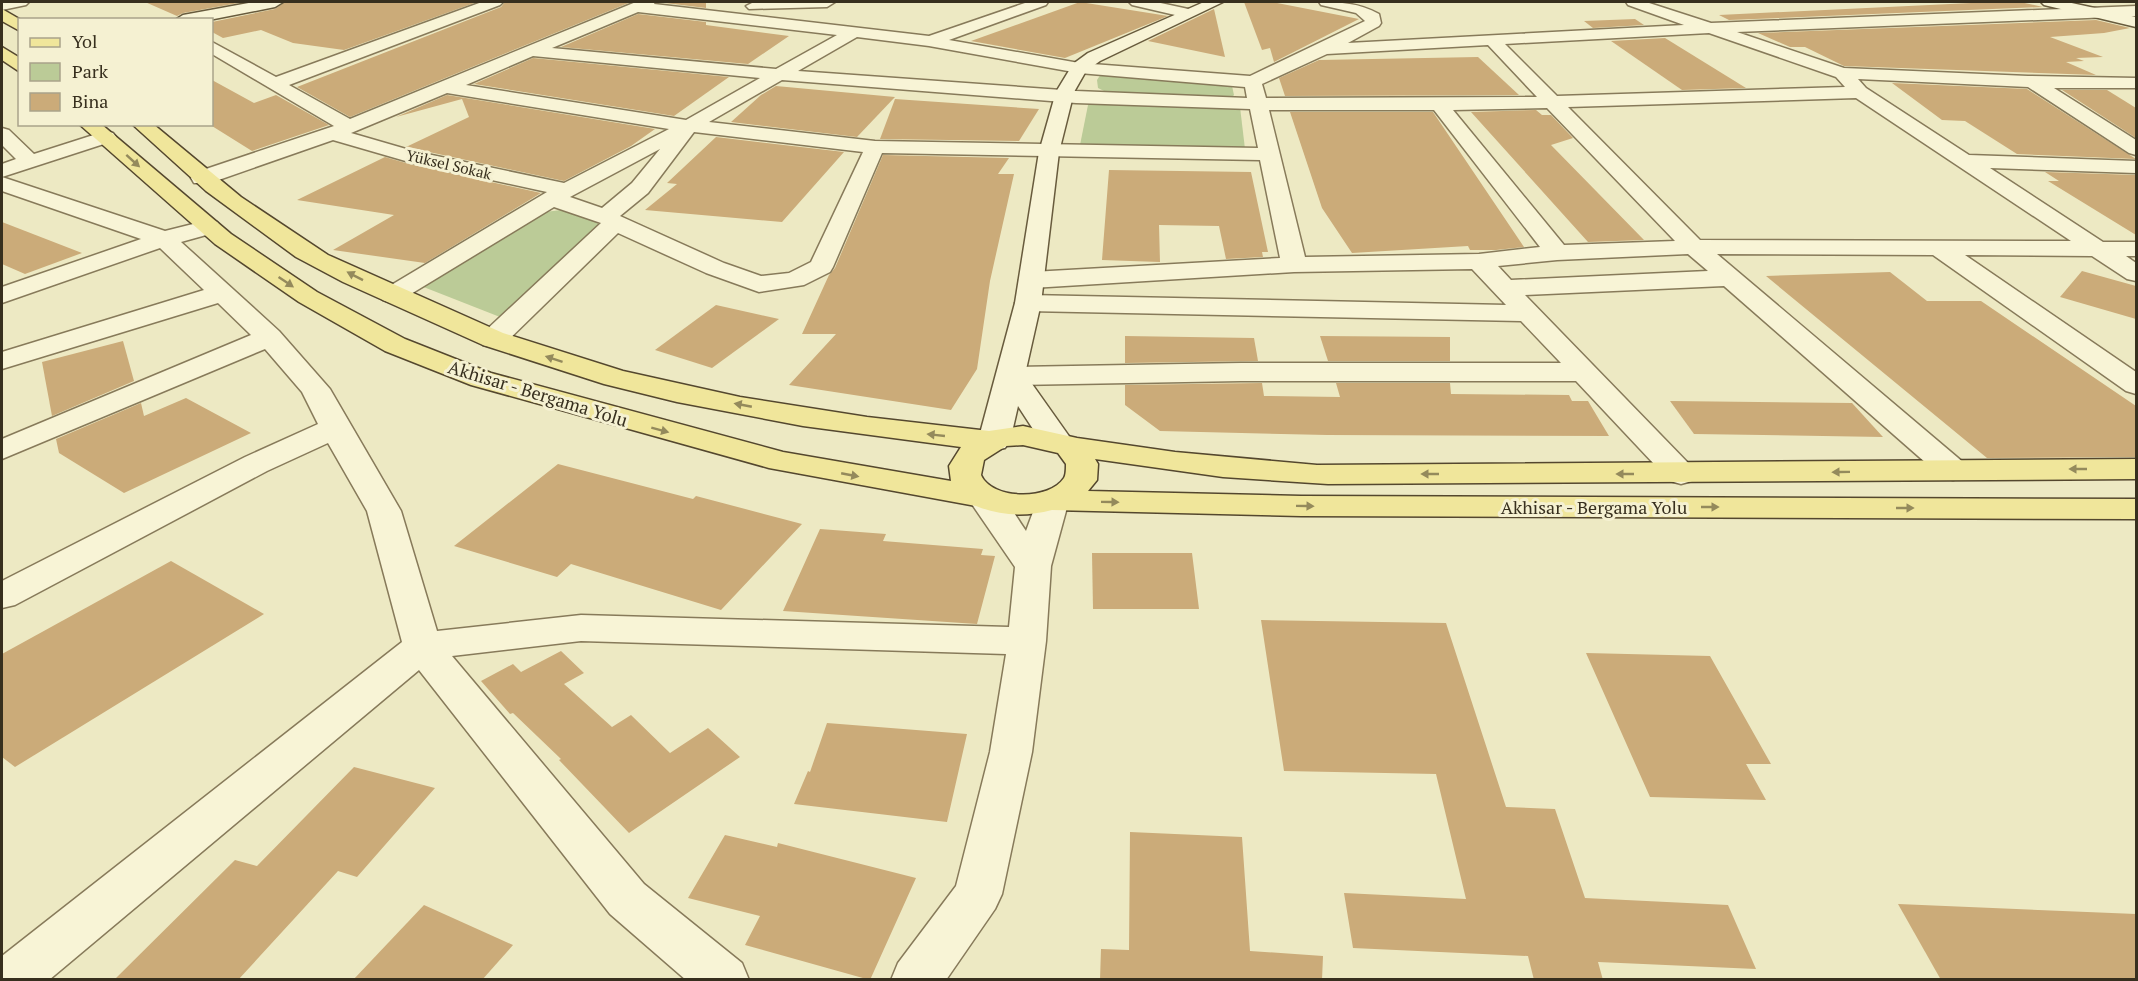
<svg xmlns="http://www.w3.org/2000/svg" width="2138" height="981" font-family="'PT Serif',serif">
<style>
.green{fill:#bbcb97}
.building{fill:#cbab79}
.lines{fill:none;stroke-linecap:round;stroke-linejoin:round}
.street-casing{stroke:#877a5a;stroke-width:3}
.secondary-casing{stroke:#685b3d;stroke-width:3}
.primary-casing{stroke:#54472e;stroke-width:3}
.street{fill:#f8f4d6;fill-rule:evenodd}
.secondary{fill:#f8f4d6;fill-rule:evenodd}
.primary{fill:#f0e69b;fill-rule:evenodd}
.oneway{fill:#948a5c}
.labels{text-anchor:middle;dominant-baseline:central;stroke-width:6;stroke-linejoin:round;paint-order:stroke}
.far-street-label{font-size:15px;fill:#372f1e;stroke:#f5f1d2}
.street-label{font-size:18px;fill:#372f1e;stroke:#f5f1d2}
</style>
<rect width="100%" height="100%" fill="#ede9c3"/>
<g class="green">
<path d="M1101,74l111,5 20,7 2,9 -3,3 -125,-6 -8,-4 -1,-8z"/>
<path d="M1089,100l151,7 5,42 -165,-4z"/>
<path d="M561,210l26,7 12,7 -99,93 -79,-31 124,-74z"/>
</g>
<g class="building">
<path d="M145,2h99l-61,11 -6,3z"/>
<path d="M285,2h192l-133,48 -51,-7 -32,-13 -38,8 -11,-6v-10l63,-13z"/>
<path d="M505,2h126l-281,115 -53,-30 204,-80z"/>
<path d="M657,2h49v6z"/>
<path d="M1080,2l88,14 -103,42 -94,-17z"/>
<path d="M1244,2h28l87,17 -85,43 -4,-14 -8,2z"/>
<path d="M1992,2h28l23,5 -314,13 -10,-5z"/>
<path d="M1214,9l11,48 -77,-16z"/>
<path d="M638,14l68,8v3l83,11 -41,28 -187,-17z"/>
<path d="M1635,19l9,6 -51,3 -9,-7z"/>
<path d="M2096,20l34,8 -26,5 -54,4 53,20 -27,1 8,3 -18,1 30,13 -252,-9 -39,-19h-15l-32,-14z"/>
<path d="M1665,38l81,50 -64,2 -71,-49z"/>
<path d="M1478,57l41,38 -234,1 -6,-18 40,-18z"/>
<path d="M533,58l196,19 -55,39 -200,-32z"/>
<path d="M212,80l42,23 22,-8 53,30 -77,26 -40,-25z"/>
<path d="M1892,83l135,6 109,70 -119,-5 -52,-33 -23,-1z"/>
<path d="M776,86l119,11 -38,40 -126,-15 30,-27z"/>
<path d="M2062,90h45l29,18v30z"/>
<path d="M447,95l208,34 -24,17 -67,35 -158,-34 63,-30 -7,-18 -66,18z"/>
<path d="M895,99l144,10 -20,32 -139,-2z"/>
<path d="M1536,110l6,5h9l22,23 -22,7 93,95 -56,2 -117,-130z"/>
<path d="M1290,112h143l91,135 -28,3h-26l-2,-4 -116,7 -30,-45z"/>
<path d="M716,137l128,15 -62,70 -137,-12 32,-26 -10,-1z"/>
<path d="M883,155l126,3 -11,16h16l-24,107 -13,88 -26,41 -162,-25 47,-51h-34l27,-59 6,-7z"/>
<path d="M385,157l24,7 132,29 -116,70 -92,-13 61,-35 -97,-15z"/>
<path d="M1109,170l142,2 17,80h-6l1,5 -37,2 -7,-33 -60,-1 1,37 -58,-2z"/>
<path d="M2045,172l91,3v60l-88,-54h11z"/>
<path d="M2,222l80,31 -57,21 -23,-10z"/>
<path d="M2082,271l54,15v33l-76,-22z"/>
<path d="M1890,272l37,29h54l155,105v51l-149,1 -221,-182z"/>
<path d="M716,305l63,14 -67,49 -57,-18z"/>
<path d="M1125,336l129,2 4,23 -133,2z"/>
<path d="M1320,336l130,1v24h-122z"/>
<path d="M123,341l11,40 -82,35 -10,-54z"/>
<path d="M1262,383l2,13 76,1 -4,-14h114l1,11 118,1 3,6h16l21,35 -282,-1 -167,-4 -35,-26v-20z"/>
<path d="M186,398l65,35 -127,60 -65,-40 -3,-14 85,-36 3,13z"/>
<path d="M1670,401l182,2 31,34 -189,-3z"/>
<path d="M558,464l135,35 3,-3 106,28 -81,86 -150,-46 -14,13 -103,-31z"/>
<path d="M820,529l66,5 -3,7 100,8 -2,6 14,1 -18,68 -194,-13z"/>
<path d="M1092,553h100l7,56h-106z"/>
<path d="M171,561l93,53 -249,153 -13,-10v-103z"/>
<path d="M1261,620l185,3 60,184 49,2 30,89 143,7 28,64 -158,-7 5,18h-69l-6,-24 -175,-8 -9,-55 122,6 -30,-125 -152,-3z"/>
<path d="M561,651l23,22 -20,11 48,43 19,-12 39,38 38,-25 32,29 -111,76 -70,-73 2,-1 -48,-46 -3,1 -29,-33 32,-17 8,8z"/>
<path d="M1586,653l124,3 61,108h-25l20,36 -116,-3z"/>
<path d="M827,723l140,11 -20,88 -153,-18 14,-33 2,1z"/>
<path d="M354,767l81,21 -78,89 -19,-6 -100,109h-124l121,-120 22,6z"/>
<path d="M1130,832l112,5 8,114 73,5 -1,24h-222l1,-31 28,1z"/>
<path d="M725,835l52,12 1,-4 138,35 -46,102 -125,-35 15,-29 -72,-18z"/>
<path d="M1898,904l238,10v66h-195z"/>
<path d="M424,905l89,40 -31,35h-129z"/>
</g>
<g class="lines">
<g class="street-casing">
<g id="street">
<path d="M2,2h27l-3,3 -24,5z"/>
<path d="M482,2h21l-3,3 -211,80 61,34 286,-117h19l-1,2 275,32 99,-34h20l-2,3 -97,35 130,23 171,13 115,-55 -9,-8 -35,-8 -2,-3c22,0 40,1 60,12l2,9 -2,3 -31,17 336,-18 -56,-20 -2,-3h20l65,21 425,-17v10l-399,16 107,36 184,8 108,2v10h-82l82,52v15l-7,-2 -101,-66 -170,-8 8,9 103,67 167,6v12l-146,-5 113,74h33v14h-10l10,7v18l-9,-2 -35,-23 -127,-1 171,117v22l-10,-3 -193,-136 -216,-1 247,209 5,7 -5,7 -11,3 -11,-3 -218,-191 -199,9 167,172 5,7 -5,7 -11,3 -11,-3 -94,-100h-335l-229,4 -10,-3 -4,-6 4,-6 10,-3 229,-4h320l-40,-42 -493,-10 -9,-2 -4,-6 4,-6 9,-2 478,10 -34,-36 -178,3 -262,16 -9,-3 -4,-5 4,-5 9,-3 248,-14 -20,-98 -378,-7 -49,114 -3,5 -26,13 -45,7 -53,-19 -88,-40 -115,112 -10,2 -10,-2 -4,-6 4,-6 118,-110 -47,-16 -153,93 -9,3 -9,-3 -4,-5 4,-5 164,-98 -138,-30 -76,-22 -123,43h-16l-3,-5 3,-5 140,-47 -122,-72v-12l64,35zM638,12l199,23 -61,34 -224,-21zM1709,33l127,44 9,10 -288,9 -52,-52zM857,37l72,9 150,27 166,14 2,11 -171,-7 -278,-20zM1488,45l49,52 -271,1 -4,-14 65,-30zM533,56l227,22 -74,42 -220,-35zM782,80l294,23 174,6 8,39 -383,-7 -166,-19zM447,93l222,36 -105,54 -151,-32 -62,-18zM1856,98l215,143 -371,-1 -132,-133zM1547,108l128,133 -111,4 -111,-135zM1269,110h165l106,137 -61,7 -174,3zM694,132l169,20 -52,110 -22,11 -28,3 -37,-13 -104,-47 28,-23zM660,149l-28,34 -30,25 -32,-11zM1688,254l20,17 -197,9 -13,-14 59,-6z"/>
<path d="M754,2h81l-8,5 -78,2 -3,-3z"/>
<path d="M1129,2h27l37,8 3,3 -8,5 -56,-13z"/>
<path d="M2,128l7,2 25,24 72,-23 7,2 3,4 -3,4 -111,36v-13l14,-5 -14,-14z"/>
<path d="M2,177l163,54 44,-11 8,2 4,5 -4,5 -36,10 98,89 51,58 71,122 36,120 144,-16 428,12 6,-60 -48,-70 5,-7c29,-7 39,20 54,41l14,-38 12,-3 12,3 5,7 -18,66 -5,75 -14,111 -30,142 -7,15 -49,71h-55l7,-17 58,-77 34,-134 16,-98 -425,-13 -129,15 192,228 98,79 7,17h-63l-76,-66 -191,-244 -370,310h-47v-24l400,-314 -35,-131 -39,-68 -61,28 -252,134 -13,3v-27l243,-124 73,-33 -16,-32 -37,-43 -263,110v-20l249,-104 -33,-32 -216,66v-17l202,-62 -44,-42 -158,55v-16l139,-48 -139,-48z"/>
</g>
</g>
<g class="secondary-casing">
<g id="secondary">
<path d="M254,2h29l-8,5 -66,13h-34l8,-5z"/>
<path d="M1204,2h19l-123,59 -14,10 -12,21 -15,60 -18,151 -16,71 46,65 -5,7 -11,2 -11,-2 -26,-40 -8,35 -5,7 -11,2 -11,-2 -5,-7 37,-138 24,-151 17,-60 17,-28 15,-11z"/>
<path d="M2041,2h26l69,15v10l-92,-22z"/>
</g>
</g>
<g class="primary-casing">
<g id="primary">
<path d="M2,9l19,11 -1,11 -18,-10z"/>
<path d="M2,47l18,11v14l-18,-12z"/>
<path d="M79,124h22l130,110 86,58 88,47 86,34 292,79 168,29 -2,-15 12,-19 -158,-21 -126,-24 -73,-18 -121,-39 -140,-63 -47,-25 -90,-66 -74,-67h21l88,73 87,58 175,78 120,38 117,26 127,20 122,14 34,-5 54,12 98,14 142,13 819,-6v20l-808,5 -105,-7 -128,-18 3,5 -1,16 -9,11 213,5 835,3v20l-835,-3 -249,-6c-26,7 -51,6 -76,-4l-207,-38 -298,-83 -86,-34 -86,-49 -84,-58zM1023,445l35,8 8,11c0,5 0,11 -2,14 -15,23 -72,22 -83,-3l3,-15 22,-14z"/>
</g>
</g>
<use href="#street" class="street"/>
<use href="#secondary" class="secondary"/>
<use href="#primary" class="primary"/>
</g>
<defs><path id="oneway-solid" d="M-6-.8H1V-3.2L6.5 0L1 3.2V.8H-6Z" transform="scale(1.5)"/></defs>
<g class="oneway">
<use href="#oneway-solid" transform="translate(133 161) rotate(42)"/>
<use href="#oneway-solid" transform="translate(355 276) rotate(-153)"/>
<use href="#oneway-solid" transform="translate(286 282) rotate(34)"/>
<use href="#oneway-solid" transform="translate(554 359) rotate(-162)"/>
<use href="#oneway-solid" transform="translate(743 405) rotate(-169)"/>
<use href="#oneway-solid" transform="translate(660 430) rotate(15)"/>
<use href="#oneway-solid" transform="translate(936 435) rotate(-174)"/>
<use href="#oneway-solid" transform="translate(2078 469) rotate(180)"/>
<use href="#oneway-solid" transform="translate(1841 472) rotate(179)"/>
<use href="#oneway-solid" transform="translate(1430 474) rotate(-180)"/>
<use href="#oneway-solid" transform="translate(1625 474) rotate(-180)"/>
<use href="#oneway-solid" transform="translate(850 475) rotate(11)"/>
<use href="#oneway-solid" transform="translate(1110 502) rotate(1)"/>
<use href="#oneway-solid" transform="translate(1305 506) rotate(1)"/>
<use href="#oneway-solid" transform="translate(1710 507)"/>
<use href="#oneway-solid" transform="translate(1905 508)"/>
</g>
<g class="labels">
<g class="far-street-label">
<text transform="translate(449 164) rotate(13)">Yüksel Sokak</text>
</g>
<g class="street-label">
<text transform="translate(538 393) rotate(17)">Akhisar - Bergama Yolu</text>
<text x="1594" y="507">Akhisar - Bergama Yolu</text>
</g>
</g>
<rect width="2138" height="981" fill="none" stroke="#372f1e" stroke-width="6"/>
<rect x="18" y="18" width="195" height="108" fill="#f5f1d2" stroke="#a9a38a" stroke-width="1.5"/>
<rect x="30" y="38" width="30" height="9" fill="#f0e69b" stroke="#a9a38a" stroke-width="1.5"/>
<text x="72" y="48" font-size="18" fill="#372f1e">Yol</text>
<rect x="30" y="63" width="30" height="18" fill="#bbcb97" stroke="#a9a38a" stroke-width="1.5"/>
<text x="72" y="78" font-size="18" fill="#372f1e">Park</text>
<rect x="30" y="93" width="30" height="18" fill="#cbab79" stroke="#a9a38a" stroke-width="1.5"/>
<text x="72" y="108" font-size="18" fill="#372f1e">Bina</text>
</svg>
